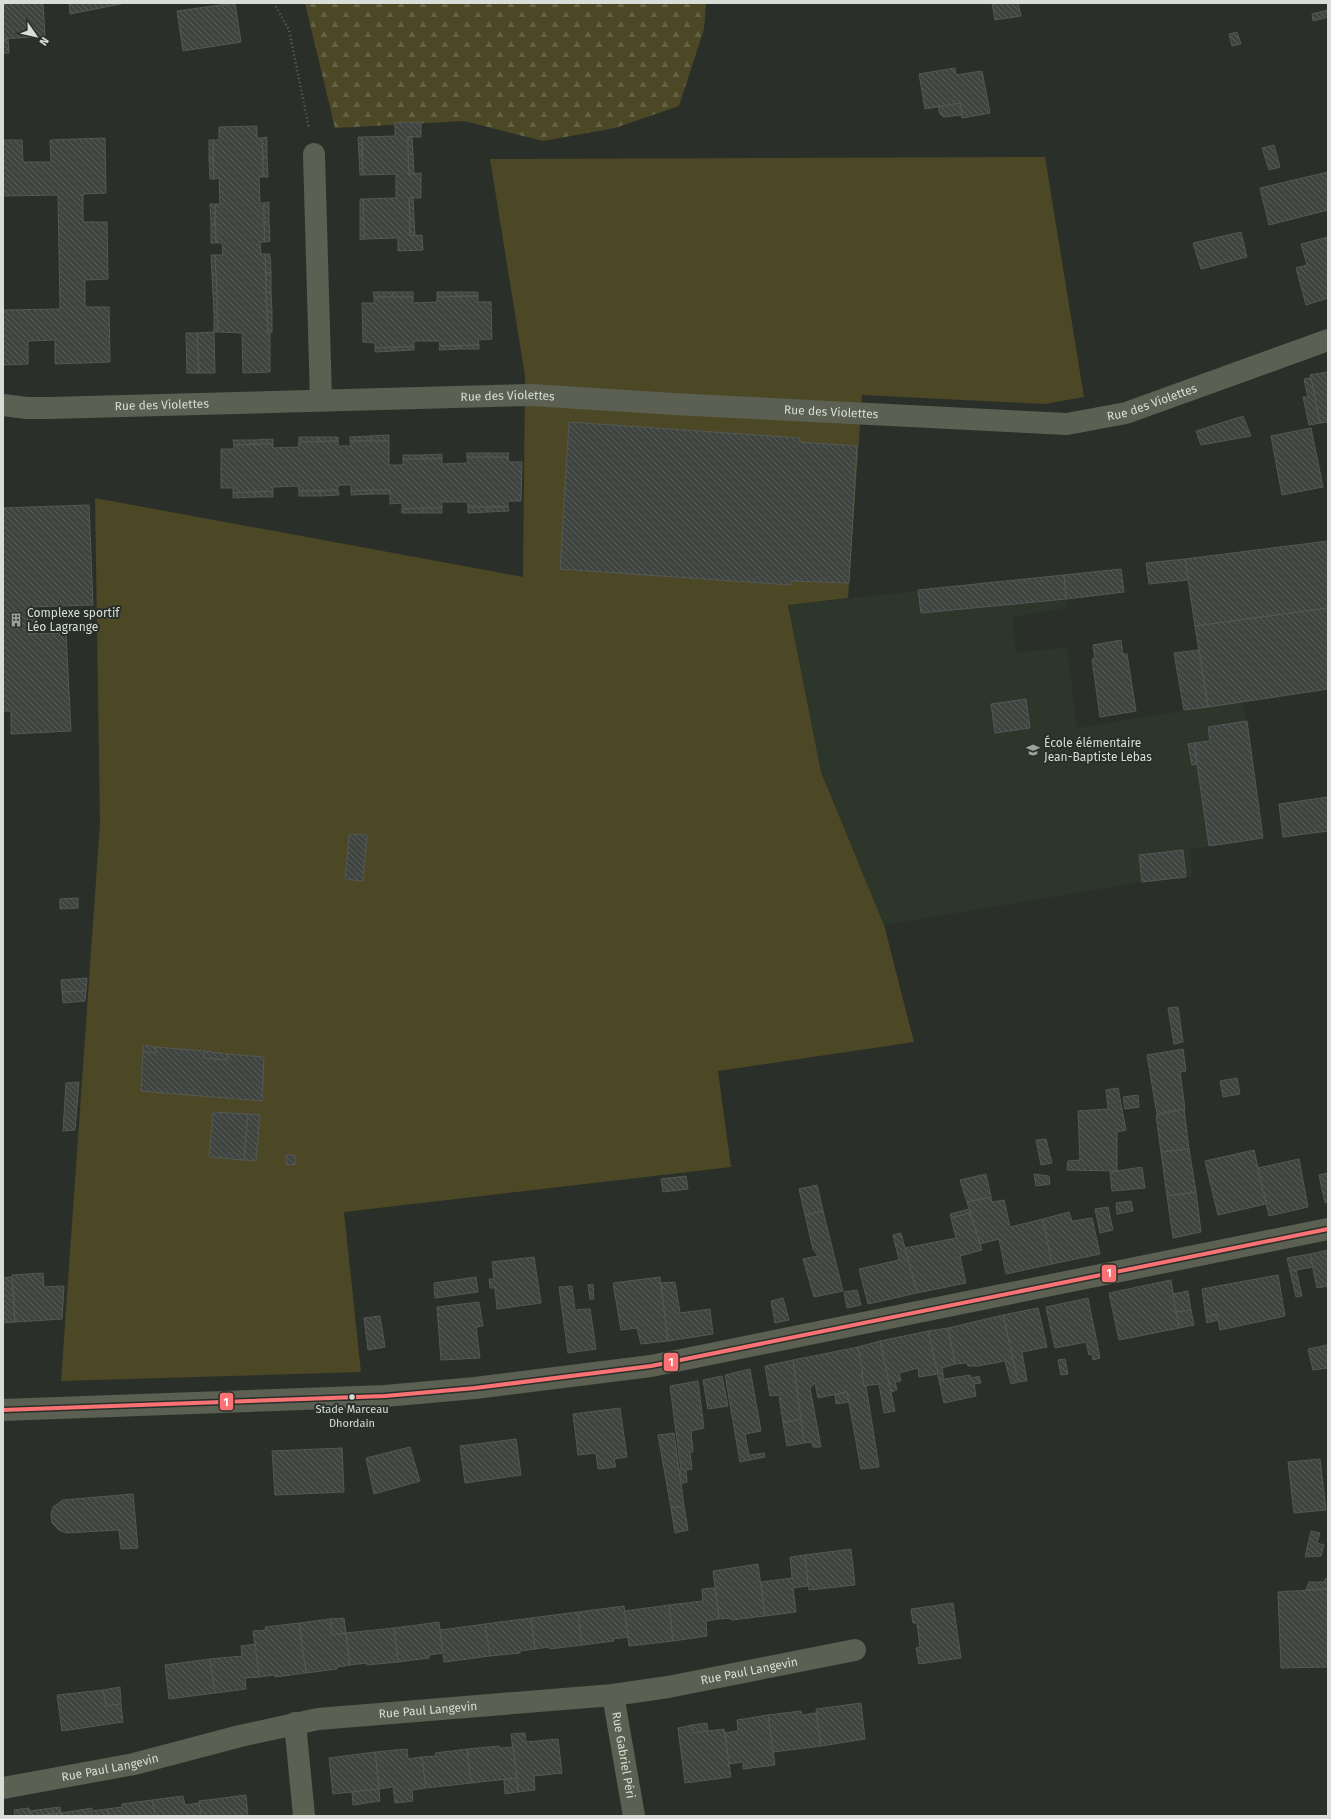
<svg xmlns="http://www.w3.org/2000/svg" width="1331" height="1819" font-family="'Fira Sans',sans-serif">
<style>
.built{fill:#2c362b}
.green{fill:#4c4725}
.forest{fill:url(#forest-firs)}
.building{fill:url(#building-back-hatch);stroke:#545855}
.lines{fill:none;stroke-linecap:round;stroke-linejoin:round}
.path{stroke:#60645a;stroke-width:2.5;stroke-dasharray:1 3;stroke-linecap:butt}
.minor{stroke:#5b6052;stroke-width:22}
.bus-1-casing{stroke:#293029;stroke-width:7}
.bus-1{stroke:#fb7275;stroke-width:4}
.bus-dot{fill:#d9ddd8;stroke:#293029;stroke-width:1.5}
.labels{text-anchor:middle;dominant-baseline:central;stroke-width:4;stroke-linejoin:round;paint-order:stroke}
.bus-label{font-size:11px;fill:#d9ddd8;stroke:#293029}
.street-label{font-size:12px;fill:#d9ddd8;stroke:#293029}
.poi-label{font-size:12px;fill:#d9ddd8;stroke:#293029;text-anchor:start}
.line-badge{stroke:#293029;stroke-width:1.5}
.badge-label{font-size:11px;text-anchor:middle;font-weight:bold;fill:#fff}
</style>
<defs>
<pattern id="forest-firs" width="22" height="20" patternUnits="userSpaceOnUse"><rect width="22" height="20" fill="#4c4725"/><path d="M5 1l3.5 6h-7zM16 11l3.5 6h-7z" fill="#656144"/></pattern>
<pattern id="building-back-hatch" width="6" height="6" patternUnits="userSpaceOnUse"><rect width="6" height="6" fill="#3f4440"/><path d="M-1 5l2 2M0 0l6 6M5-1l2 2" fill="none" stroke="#5a5f5b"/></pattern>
</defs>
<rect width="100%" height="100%" fill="#2a2f2a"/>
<path class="built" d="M1064,575l2,33 -53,9 3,36 51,-6 10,81 166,-27 20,137 -73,11 2,28 -50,5 -258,43 -63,-153 -33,-167z"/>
<path class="green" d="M1045,157l39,240 -39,7 -183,-9 -14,203 -60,7 33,167 63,153 30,117 -196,29 13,96 -387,45 17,160 -300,9 39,-558 -5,-325 428,79 2,-201 -35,-217z"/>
<path class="forest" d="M305,3h401l-2,26 -25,77 -64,22 -72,13 -79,-20 -129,7z"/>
<g class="building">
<path d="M3,3h40l2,33 -42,3z"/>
<path d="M69,3h52v1l-51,10z"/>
<path d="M235,3l6,39 -58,9 -6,-40z"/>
<path d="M992,3h26l3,13 -26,4z"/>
<path d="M1328,10v7l-15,4 -1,-7z"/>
<path d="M1237,32l4,12 -9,2 -3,-12z"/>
<path d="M3,39h5l1,14h-6z"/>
<path d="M955,68l1,7 26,-4 8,42 -28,5 -2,-15 -35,6 -6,-35z"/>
<path d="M960,103l2,12 -18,2 -4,-3 -2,-7z"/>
<path d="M421,122v15h-13l1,37 12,-1v25h-12l1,38 12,-1 1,15 -25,1v-13l-34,1 -1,-40 33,-1v-24l-33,1 -1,-38 33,-1v-13z"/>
<path d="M257,126v12h5l1,39h-4l1,26h4l1,39h-5l1,12h4l3,78h2v40l-27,1 -1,-40 -24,-1 -3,-77h8l-1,-12h-6l-1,-39h5l-1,-26 -5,1 -1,-39h6v-13z"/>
<path d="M267,137v20h-4l-1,-19z"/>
<path d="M358,137h4v18h-3z"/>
<path d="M408,137h4l1,17 -5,1z"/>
<path d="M105,138l1,55 -23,1v28h24l1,57 -23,1v27h24l1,55 -55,2v-24l-27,1v23l-25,1v-55l57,-1 -2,-114 -55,1v-56h19l1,22h28l-1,-22z"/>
<rect x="209" y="140" width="4" height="20"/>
<path d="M1274,145l6,22 -11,3 -7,-22z"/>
<path d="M413,154l1,20h-5l-1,-19z"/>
<path d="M359,155h3l1,20h-3z"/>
<path d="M263,157h4l1,20h-5z"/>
<path d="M209,160h4l1,19h-4z"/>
<path d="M1328,172v38l-59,15 -9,-37z"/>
<path d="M409,198h4l1,20h-4z"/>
<path d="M360,199h3l1,21h-4z"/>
<path d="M269,202v20h-5v-19z"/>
<path d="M210,204h5v20h-4z"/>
<path d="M410,218h4l1,17 -5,1z"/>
<path d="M360,220h4v19l-4,1z"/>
<path d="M264,222h5l1,19 -5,1z"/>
<path d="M211,224h4l1,19h-5z"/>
<path d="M1241,232l6,25 -46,12 -8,-26z"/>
<path d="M1328,237v61l-22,7 -10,-37 11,-3 -6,-21z"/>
<path d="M265,254h5l1,19h-5z"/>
<path d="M211,255h4l1,20h-4z"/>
<rect x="266" y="273" width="5" height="19"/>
<path d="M212,275h4l1,18h-4z"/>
<path d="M266,292h5l1,20h-5z"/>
<path d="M373,292h20v5h-19z"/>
<rect x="393" y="292" width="20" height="5"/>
<path d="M437,292h21l-1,4 -20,1z"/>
<path d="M458,292h20v4h-21z"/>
<path d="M213,293h4v20h-3z"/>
<path d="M478,296v6h13l1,37 -14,1 1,5 -39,1 -1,-5h-25v6l-39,1v-5l-12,-1 -1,-39h12v-6h39v6l24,-1v-5z"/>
<path d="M267,312h5v20h-4z"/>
<path d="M214,313h3l1,19h-4z"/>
<path d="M214,332l1,41h-16l-2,-40z"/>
<path d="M186,333h11l2,40h-12z"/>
<path d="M479,345v4h-20v-3z"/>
<path d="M440,346h19v3l-20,1z"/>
<path d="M394,347h20v3l-20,1z"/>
<path d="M394,347v4l-19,1v-4z"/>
<path d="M1328,372v50l-8,1 -10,-48z"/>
<path d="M1311,378l9,45 -11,2 -6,-28h5l-4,-18z"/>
<path d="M1243,416l8,20 -50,9 -5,-14z"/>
<path d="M569,422l231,16v4l57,4 -8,137 -58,-2v4l-231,-16z"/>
<path d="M1311,428l12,59 -41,8 -11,-59z"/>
<path d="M389,435v6h-19v-5z"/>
<path d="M370,436v5h-20v-4z"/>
<rect x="299" y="437" width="19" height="5"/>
<path d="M318,437h20v4l-20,1z"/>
<path d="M273,439v5h-19v-4z"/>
<path d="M233,440h21v4l-20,1z"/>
<path d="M338,441v5h13l-1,-5h39v24h14v-6l39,-1v6l26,-1 -1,-6h41l1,5h13l-1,39h-13v6h-40l-1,-5h-25v6l-40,1v-6l-12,1v-14l-39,1v-6h-13v5l-39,1 -1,-5 -25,1v4l-40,2v-5h-12v-39h13v-4l39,-1v4l25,-1 1,-5z"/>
<rect x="467" y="453" width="21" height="4"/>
<path d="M488,453h21l-1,4h-20z"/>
<path d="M442,454v4l-19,1 -1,-4z"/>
<path d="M403,455h19l1,4h-20z"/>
<path d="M338,490l1,5 -19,1v-5z"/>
<path d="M371,490v4l-20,1v-4z"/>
<rect x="371" y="490" width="19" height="4"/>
<path d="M273,491v6h-18l1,-5z"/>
<rect x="299" y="491" width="21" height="5"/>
<path d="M256,492l-1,5 -22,1v-5z"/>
<path d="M89,505l4,100 -65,2v27l38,-1 5,98 -60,3v-23h-8v-203z"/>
<path d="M468,507h20v5l-20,1z"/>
<path d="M488,507h20l1,4 -21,1z"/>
<path d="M423,508v5h-21v-4z"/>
<rect x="423" y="508" width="19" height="5"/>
<path d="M1328,541v67l-133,18 -10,-67z"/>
<path d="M1185,559l3,21 -39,4 -3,-21z"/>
<path d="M1121,569l3,23 -58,7 -2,-24z"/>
<path d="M1064,575l2,24 -145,14 -3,-23z"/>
<path d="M34,606l1,28h-7v-27z"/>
<path d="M1328,608v81l-120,18 -13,-81z"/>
<path d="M1121,640l2,14h4l9,57 -36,6 -8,-58h3l-2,-14z"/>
<path d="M1199,650l9,57 -24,3 -10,-57z"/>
<path d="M1026,699l4,29 -35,5 -4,-29z"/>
<path d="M1247,721l16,117 -54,8 -15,-103 16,-2 -2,-14z"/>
<path d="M1194,743l3,21 -5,1 -4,-21z"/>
<path d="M1328,797v34l-45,6 -4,-33z"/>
<path d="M349,834l18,1 -4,46 -18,-2z"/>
<path d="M1183,850l3,27 -44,5 -3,-27z"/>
<path d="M78,898v10l-18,1v-10z"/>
<path d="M87,978l-1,13 -24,1 -1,-12z"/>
<path d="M86,991l-1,10 -22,2 -1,-11z"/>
<path d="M1178,1007l5,35 -9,2 -6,-36z"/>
<path d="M143,1045l13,2v6l-13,-1z"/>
<path d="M156,1047l48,4v7l23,2v-6l37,3 -2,44 -121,-10 2,-39 13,1z"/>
<path d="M1183,1049l3,22 -6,1 5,37 -28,5 -10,-59z"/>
<path d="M204,1051l23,3v6l-23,-2z"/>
<path d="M1237,1078l3,16 -17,3 -3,-16z"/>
<path d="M79,1082l-4,48 -12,1 3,-48z"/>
<path d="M1118,1088l8,42 -9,2v39l-50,-1 1,-9 12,-1 -2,-49 30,-2 -2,-19z"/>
<path d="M1138,1095l1,12 -14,2 -2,-12z"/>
<path d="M1184,1109l5,40 -28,3 -5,-37z"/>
<path d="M213,1112l35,2 -4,46 -35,-3z"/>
<path d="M248,1114l12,1 -4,46 -12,-1z"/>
<path d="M1046,1139l6,24 -11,2 -5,-25z"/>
<path d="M1189,1149l7,43 -29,4 -6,-44z"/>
<path d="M1254,1150l12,54 -48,11 -13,-54z"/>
<path d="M286,1155h9v10l-9,-1z"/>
<path d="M1299,1159l9,48 -39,9 -11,-48z"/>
<path d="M1142,1167l3,21 -33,3 -2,-19z"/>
<path d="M1328,1173v29l-3,1 -6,-28z"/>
<path d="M986,1174l5,23 -24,5 -7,-22z"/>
<path d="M1034,1174l15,2 1,8 -14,2z"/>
<path d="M686,1176l2,13 -25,3 -2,-13z"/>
<path d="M817,1185l6,26 -18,4 -6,-26z"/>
<path d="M1196,1192l5,40 -28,6 -6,-42z"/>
<path d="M991,1197l1,5 12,-2 6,27 33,-8 9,45 -46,10 -7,-35 -19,5 -13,-42z"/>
<path d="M1131,1201l2,10 -16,3 -1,-11z"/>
<path d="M1108,1207l5,23 -13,3 -5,-24z"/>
<path d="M969,1209l1,4 -19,5 -1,-4z"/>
<path d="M823,1211l20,80 -29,6 -11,-38 15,-3 -5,-7 -8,-34z"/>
<path d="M1069,1212l3,9 20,-3 8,36 -48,10 -9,-45z"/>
<path d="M970,1213l12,37 -22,6 6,27 -49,10 -12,-45 51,-10 -5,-20z"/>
<path d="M901,1233l16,60 -49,11 -9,-35 40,-9 -6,-25z"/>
<path d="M1328,1250v36l-11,2 -7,-34z"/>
<path d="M1310,1254l3,13 -23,4 -3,-13z"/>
<path d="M534,1257l7,46 -44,6 -2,-21h-5l-1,-9h5l-2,-17z"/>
<path d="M1296,1270l6,26 -6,1 -6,-26z"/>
<path d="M43,1273l1,14 20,-1 -2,33 -47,3 -3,-47z"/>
<path d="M1278,1275l7,41 -65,14 -3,-16 -11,3 -4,-28z"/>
<path d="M12,1277l3,45 -12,1v-45z"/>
<path d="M476,1277l2,15 -43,6 -1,-15z"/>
<path d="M660,1277l8,64 -27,3 -4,-16 -16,2 -8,-47z"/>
<path d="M1171,1280l8,48 -60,12 -10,-47z"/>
<path d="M675,1282l5,31 30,-4 3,25 -45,7 -7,-58z"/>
<path d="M593,1284l1,15h-4l-2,-14z"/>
<path d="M572,1286l3,24 15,-1 6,40 -28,4 -9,-66z"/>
<path d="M857,1290l4,15 -14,3 -3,-16z"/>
<path d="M1188,1291l3,19 -15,2 -3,-18z"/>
<path d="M783,1298l6,22 -14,3 -4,-22z"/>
<path d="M1088,1298l12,60 -7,2 -1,-6 -3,1 -3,-13 -31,6 -9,-41z"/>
<path d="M479,1302l4,24 -7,1 4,31 -39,2 -4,-53z"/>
<path d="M1038,1308l9,39 -25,5 5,29 -9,1 -15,-67z"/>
<path d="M1191,1310l3,15 -15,3 -3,-16z"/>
<path d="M1217,1314l1,6 -11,3 -1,-6z"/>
<path d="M1003,1315l15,67 -7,2 -6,-23 -27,5h-10l-1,-3 -12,1 -7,-36z"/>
<path d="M380,1316l5,31 -17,3 -4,-32z"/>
<path d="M948,1328l7,36 -13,4 2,11 -5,1 -11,-49z"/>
<path d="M928,1331l10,43 -19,3 -1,-9 -19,5 2,8 -6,1 2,8 -6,2 -11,-51z"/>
<path d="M880,1341l15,70 -11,2 -5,-29 -15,2 -6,-39z"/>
<path d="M1328,1345v23l-15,2 -5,-21z"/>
<path d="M858,1347l5,26h-2l3,13h2l13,81 -18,2 -14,-77 -29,6 -3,-15 -5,5 11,59h-8l-1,-5 -8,1 -11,-83z"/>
<path d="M1065,1359l3,15 -7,1 -3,-15z"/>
<path d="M793,1360l8,59 -18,4 -4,-28 -9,1 -5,-30z"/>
<path d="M750,1369l11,62 -16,3 4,21 15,-2 1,4 -25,5 -15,-87z"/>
<path d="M970,1375l2,3 7,-2 2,7 -7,1 2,12 -32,7 -5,-23z"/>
<path d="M722,1376l6,30 -20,3 -5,-29z"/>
<path d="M698,1381l6,47 -13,3 2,21h-3l2,17 -6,1 1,12 -7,2 -1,-14h2l-11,-84z"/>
<path d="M847,1392l2,10 -13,2 -1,-9z"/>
<path d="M620,1408l7,49 -13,2 2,8 -18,2 -2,-16 -18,2 -5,-41z"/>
<path d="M801,1419l3,24 -17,3 -4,-23z"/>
<path d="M674,1433l10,73 -13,2 -13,-73z"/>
<path d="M516,1439l5,36 -56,8 -5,-37z"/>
<path d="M410,1447l10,34 -46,13 -8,-36z"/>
<path d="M342,1448l2,44 -69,3 -3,-44z"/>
<path d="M1320,1459l6,51 -32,3 -6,-51z"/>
<path d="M133,1494l5,54 -17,1 -2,-19 -53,3 -7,-3 -7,-7 -1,-9 2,-7 10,-7z"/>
<path d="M684,1506l4,24 -13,3 -4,-25z"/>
<path d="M1311,1531l9,2 -3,10 7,2 -3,11 -16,1z"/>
<path d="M851,1549l4,36 -46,5 -4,-35z"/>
<path d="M805,1555l3,31 -15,2 3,24 -31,4 -4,-34 31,-4 -2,-21z"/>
<path d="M758,1564l7,52 -34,4v-2l-12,1 -6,-48z"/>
<path d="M1326,1578h2v11l-22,1 3,-8h15z"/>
<path d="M715,1588l4,31 -13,2 1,15 -34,5 -4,-36 34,-4 -1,-12z"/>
<path d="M1328,1589v78l-47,1 -3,-76z"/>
<path d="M953,1603l8,55 -42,6 -3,-16 4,-1 -3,-24h-4l-2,-14z"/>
<path d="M669,1605l4,36 -44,5 -5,-35z"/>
<path d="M624,1606l4,31 -15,2 1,2 -32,4 -4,-33z"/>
<path d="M578,1612l4,33 -32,4 -1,-2 -14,2 -4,-31z"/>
<path d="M344,1618l2,15 -14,2 -2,-16z"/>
<path d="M531,1618l4,31 -15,2v2l-30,3 -5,-32z"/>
<path d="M330,1619l2,16 14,-2 4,32 -13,2v2l-31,4 -7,-50z"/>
<path d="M439,1622l4,31 -14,2v3l-31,4 -4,-34z"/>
<path d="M299,1623l7,50 -31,4 -1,-2 -15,2 -6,-46 13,-1 -1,-3z"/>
<path d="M485,1624l5,32 -46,6 -4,-32z"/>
<path d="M394,1628l4,34 -31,3v-2l-17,2 -4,-32z"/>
<path d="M255,1644l4,33 -14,1 1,11 -31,4 -5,-34 32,-3 -1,-10z"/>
<path d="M210,1659l5,34 -46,6 -4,-34z"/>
<path d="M120,1687l1,17 -15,2 -3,-16z"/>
<path d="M103,1690l3,16 15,-2 2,18 -61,9 -5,-36z"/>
<path d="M861,1703l4,36 -44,7 -5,-37z"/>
<path d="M801,1711l1,4 14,-2 5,33 -48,6 -5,-37z"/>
<path d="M768,1715l7,50 -32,4v-7l-14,2 -4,-31 13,-2 -1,-11z"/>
<path d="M707,1723l1,8 -15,2 -1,-8z"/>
<path d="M692,1725l1,8 31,-4 7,48 -46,6 -7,-55z"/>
<path d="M525,1733l1,9 32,-3 4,34 -28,3 1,14 -17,2 -7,-58z"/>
<path d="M499,1746l1,2 13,-1 4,31 -46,5 -4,-34z"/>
<path d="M407,1749l1,10 14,-2 4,31 -14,2 1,11 -18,2 -2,-16 -14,2 -4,-37z"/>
<path d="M467,1749l4,34 -45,5 -4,-31 14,-1 -1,-3z"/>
<path d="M375,1752l4,37 -46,5 -4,-36z"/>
<path d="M517,1778l1,14 -13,2 -1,-14z"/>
<path d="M379,1789l1,12 -27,4 -1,-13z"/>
<path d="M246,1795l2,21h-47l-2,-15z"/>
<path d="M183,1796l2,9 14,-2 2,13h-46l-3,-16z"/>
<path d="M152,1800l3,16h-47l-1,-7 15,-2v-3z"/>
<path d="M60,1807l1,6 -31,3 -1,-5z"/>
<path d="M29,1808l1,8h-15l-1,-6z"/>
<path d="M92,1808v3l15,-2 1,7h-47v-3z"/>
<path d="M61,1813v3h-26z"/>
</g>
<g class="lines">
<path class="path" d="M274,3l15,27 20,98"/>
<g class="minor">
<path d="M314,154l7,246"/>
<path id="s1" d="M3,405l24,3h22l482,-13 143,9 393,20 59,-11 202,-73"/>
<path d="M3,1410l382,-14 90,-8 176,-22 677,-137"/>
<path id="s2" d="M613,1695l21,121"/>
<path d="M295,1723l9,93"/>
<path id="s3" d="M3,1788l131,-24 106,-28 78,-17 295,-24 55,-8 187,-37"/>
</g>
<g class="bus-1-casing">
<path id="bus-1" d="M3,1410l382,-14 90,-8 176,-22 677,-137"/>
</g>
<use href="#bus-1" class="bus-1"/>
</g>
<defs>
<g id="building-bare" transform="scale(1.08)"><path d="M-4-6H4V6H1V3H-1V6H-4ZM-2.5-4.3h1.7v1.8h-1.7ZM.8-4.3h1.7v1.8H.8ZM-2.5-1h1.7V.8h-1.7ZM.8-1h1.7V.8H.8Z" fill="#9ca09b" stroke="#293029" stroke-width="2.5" paint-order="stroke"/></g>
<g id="school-bare" transform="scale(1.08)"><path d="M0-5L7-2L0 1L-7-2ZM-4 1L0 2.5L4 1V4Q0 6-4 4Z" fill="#9ca09b" stroke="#293029" stroke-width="2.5" paint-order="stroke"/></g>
</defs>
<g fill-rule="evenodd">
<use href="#building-bare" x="16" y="620"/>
<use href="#school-bare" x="1033" y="750"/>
</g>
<circle class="bus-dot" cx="352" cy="1397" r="3.5"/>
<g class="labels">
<g class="bus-label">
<text x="352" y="1409">Stade Marceau<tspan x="352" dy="14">Dhordain</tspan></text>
</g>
<g class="street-label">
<text stroke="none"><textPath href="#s1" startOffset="505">Rue des Violettes</textPath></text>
<text stroke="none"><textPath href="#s1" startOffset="1153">Rue des Violettes</textPath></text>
<text stroke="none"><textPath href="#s1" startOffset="159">Rue des Violettes</textPath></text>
<text stroke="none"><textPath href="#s1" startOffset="829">Rue des Violettes</textPath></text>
<text stroke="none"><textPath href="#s3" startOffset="757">Rue Paul Langevin</textPath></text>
<text stroke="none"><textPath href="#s3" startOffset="433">Rue Paul Langevin</textPath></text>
<text stroke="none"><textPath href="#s2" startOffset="61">Rue Gabriel Péri</textPath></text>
<text stroke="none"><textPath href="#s3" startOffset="109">Rue Paul Langevin</textPath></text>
</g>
<g class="poi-label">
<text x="27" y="613">Complexe sportif<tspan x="27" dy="14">Léo Lagrange</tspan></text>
<text x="1044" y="743">École élémentaire<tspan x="1044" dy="14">Jean-Baptiste Lebas</tspan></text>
</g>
</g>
<g class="line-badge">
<rect x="1101" y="1264" width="16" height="19" rx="4" fill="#fb7275"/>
<rect x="663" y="1352" width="16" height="20" rx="4" fill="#fb7275"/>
<rect x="219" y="1392" width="15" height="19" rx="4" fill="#fb7275"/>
</g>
<g class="badge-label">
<text x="1109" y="1277">1</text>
<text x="671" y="1366">1</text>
<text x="226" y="1406">1</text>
</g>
<rect width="1331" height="1819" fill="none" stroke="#d9ddd8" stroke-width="8"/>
<g transform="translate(36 36) rotate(124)" stroke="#293029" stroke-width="3" paint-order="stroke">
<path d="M0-3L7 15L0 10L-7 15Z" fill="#d9ddd8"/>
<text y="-6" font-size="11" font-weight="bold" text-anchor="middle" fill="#d9ddd8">N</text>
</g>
</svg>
